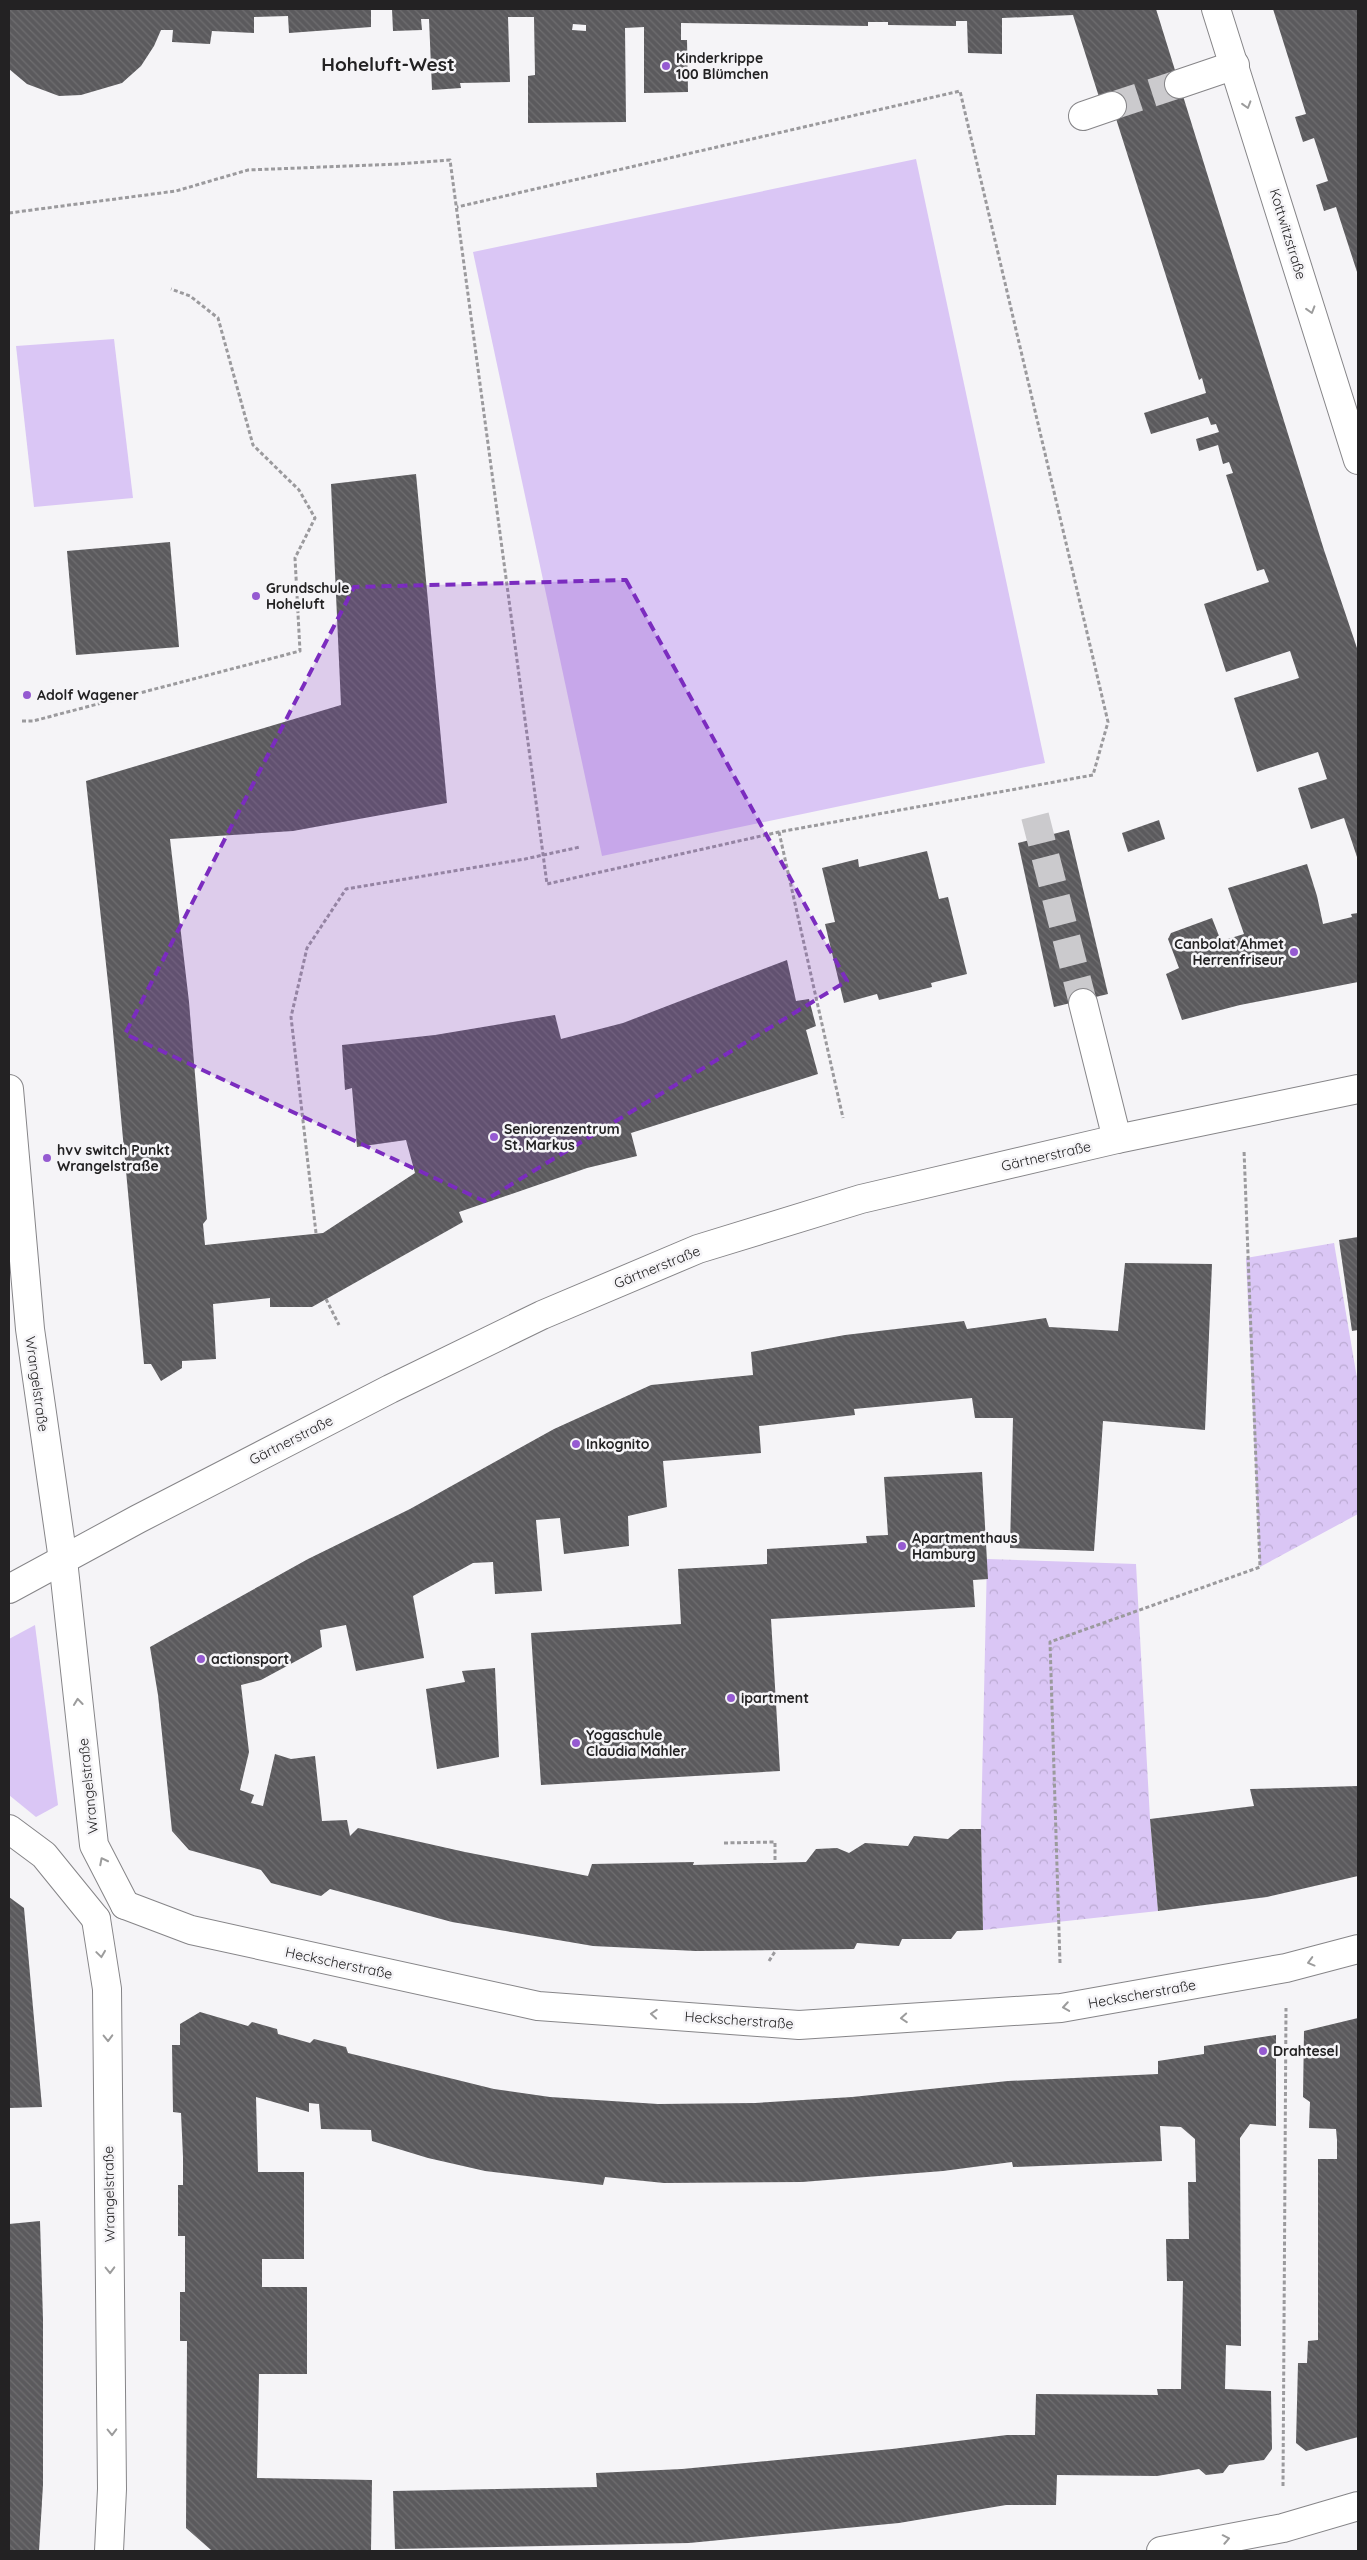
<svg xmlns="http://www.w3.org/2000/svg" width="1367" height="2560" font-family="Quicksand,sans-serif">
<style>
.green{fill:#dac6f5}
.park{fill:url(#park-crowns)}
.building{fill:url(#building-back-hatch);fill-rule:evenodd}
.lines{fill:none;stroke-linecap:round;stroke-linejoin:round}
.minor-tunnel{stroke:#cbcacd;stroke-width:28;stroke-dasharray:28 14;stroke-linecap:butt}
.minor-casing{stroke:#868588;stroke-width:30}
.major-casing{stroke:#868588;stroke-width:30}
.path{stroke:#9b9a9d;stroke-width:3;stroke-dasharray:4 2.5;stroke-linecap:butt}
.minor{stroke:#fff;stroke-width:28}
.major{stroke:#fff;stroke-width:28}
.oneway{stroke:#9c9c9c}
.marked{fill:#7b2cbf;fill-opacity:0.2;stroke:#7b2cbf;stroke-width:4;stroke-dasharray:10 6;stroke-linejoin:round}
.poi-dot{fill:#955ad1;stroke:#f5f4f7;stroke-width:2}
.labels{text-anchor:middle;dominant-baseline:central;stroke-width:5;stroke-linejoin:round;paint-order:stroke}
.poi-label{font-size:14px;font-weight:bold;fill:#232223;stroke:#f5f4f7;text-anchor:start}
.street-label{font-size:14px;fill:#232223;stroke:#f5f4f7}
.district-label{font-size:19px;font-weight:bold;fill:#232223;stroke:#f5f4f7}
</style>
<defs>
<pattern id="park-crowns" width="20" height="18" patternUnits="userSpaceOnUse" patternTransform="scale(1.25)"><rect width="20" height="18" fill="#dac6f5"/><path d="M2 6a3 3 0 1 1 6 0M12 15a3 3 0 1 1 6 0" fill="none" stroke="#bbaad2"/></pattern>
<pattern id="building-back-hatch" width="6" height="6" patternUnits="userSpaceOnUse" patternTransform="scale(1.25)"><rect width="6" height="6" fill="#5b5a5d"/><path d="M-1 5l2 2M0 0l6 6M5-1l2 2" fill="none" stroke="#6f6e70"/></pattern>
</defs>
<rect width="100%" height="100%" fill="#f5f4f7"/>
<g class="green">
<path d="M916,159l129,604 -443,93 -129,-604z"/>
<path d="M114,339l19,159 -99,9 -18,-161z"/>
<path d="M35,1625l23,180 -22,12 -27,-22v-156z"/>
</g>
<g class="park">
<path d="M1334,1243l24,141v130l-98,53 -14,-309z"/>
<path d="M987,1559l149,5 14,255 8,92 -175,19 -2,-101z"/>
</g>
<g class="building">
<path d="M9,9h362v18l-82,6 -1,-17 -34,1v16l-42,-2 -2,13 -38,-2 1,-12h-12l-7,16 -13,20 -19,17 -41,12 -22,1 -32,-12 -18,-15z"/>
<path d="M392,9h764l168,541 34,101v209l-14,-42 -33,11 -13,-41 29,-9 -9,-27 -61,20 -23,-74 65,-20 -9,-27 -64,21 -22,-68 65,-22 -5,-13 -7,2 -31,-96 7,-2 -4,-11 -6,2 -5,-19 -19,6 -3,-12 23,-7 -3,-8 -5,1 -3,-8 -57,17 -7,-21 62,-20 -4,-15 -3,2 -87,-274 -13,-9 -26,-82 -71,3v36l-34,-1 -1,-32h-11v5l-68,-1v-3h-20v4l-187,-3v17h6l1,52 -44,1v-66l-19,1 1,94 -98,1v-47l7,-1 -1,-58h-26l2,65 -50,1 1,5 -29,2 -3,-71h-8l1,11 -29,1zM573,24l13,1v6l-14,-1z"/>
<path d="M1273,9h84l1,3v263l-22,-68 -12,4 -8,-26 12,-4 -14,-43 -11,4 -8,-25 11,-3z"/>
<path d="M416,474l31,329 -154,28 -123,8 19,163 18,217 -4,5 2,21 118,-12 92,-60 -9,-33 -49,7 -5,-59 -7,2 -3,-45 93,-10 120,-20 6,24 62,-16 164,-63 9,41 13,-2 7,27 -10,4 12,44 -187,59 6,23 -50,12 -128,44 4,10 -151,85h-42v-9l-57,6 3,55 -34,2v7l-21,13 -10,-17h-7l-33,-354 -25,-229 255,-76 -10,-221z"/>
<path d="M170,542l9,105 -103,8 -9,-104z"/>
<path d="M1159,820l6,19 -37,13 -6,-19z"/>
<path d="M1069,830l39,164 -54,13 -36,-164z"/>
<path d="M927,851l12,48 9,-2 19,77 -36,9 1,4 -53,13 -2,-6 -33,9 -19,-79 10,-2 -13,-54 36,-9 1,8z"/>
<path d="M1307,864l10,32 6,28 29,-7 -1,-3 7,-1v69l-118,23 -58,15 -16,-46 13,-6 -11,-29 3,-6 41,-15 9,23 23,-7 -16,-46z"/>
<path d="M1358,1237v93l-6,1 -13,-91z"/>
<path d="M1125,1263l87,1 -7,166 -102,-9 -9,130 -84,-3 3,-130h-38l-3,-20 -118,11 1,6 -96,11 2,27 -98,8 4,46 -39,9 1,30 -65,8 -4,-36 -24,2 6,71 -47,3 -2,-32 -20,1 -60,33 11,62 -68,13 -10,-46 -26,5 2,17 -61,33 -20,5 8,67 -9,38 14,5 -3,8 12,3 12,-52 16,5 24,-3 7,65 25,-1 3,16 8,-8 107,24 123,24 4,-12 102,-2 -1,3 113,-3 10,-13 21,-1 12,5 16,-10 43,3 6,-10 34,3 12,-10h21l2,101 -26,1 -6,8h-49l-3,7 -42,-3 -3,6 -158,2 -103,-5 -141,-24 -122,-33 -9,7 -50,-13 -10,-13 -72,-20 -17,-19 -14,-136 -8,-48 158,-88 102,-50 144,-80 97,-44 102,-10 -2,-23 94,-17 119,-14 3,8 79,-11 3,9 69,4z"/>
<path d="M982,1472l6,107 -15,1 2,27 -204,12 9,152 -239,14 -10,-152 150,-9 -3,-55 89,-5v-15l100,-6 -1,-7 22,-1 -4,-58z"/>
<path d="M495,1668l4,89 -62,12 -11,-80 39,-7 -3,-11z"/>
<path d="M1358,1786v90l-91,21 -109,14 -8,-92 104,-13 -4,-17z"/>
<path d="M9,1897l15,11 18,199 -33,1z"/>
<path d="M200,2012l48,14 4,-4 25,7 1,5 32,9 4,-4 32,8 2,6 146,36 56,8 108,7 97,-1 97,-6 156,-16 150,-7v-13l46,-7v-8l72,-11v91l-26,-2 -10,14 1,208 -15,-1 -1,44 46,2 1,58 -8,11 -35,5 -6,8 -17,2 -7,-6 -42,7 -100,-1 -1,30h-50l-107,18 -210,20 -294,6 -2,-58 204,-4 -1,-14 86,-4 210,-20 115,-14h28l1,-41 122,1 -1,-6h24l2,-108h-16l-1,-42h23l-1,-57h8l-1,-43 -14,-12 -21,-1 2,35 -149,6 -1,-5 -69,9 -141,11 -138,1 -59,-6 -2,8 -118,-14 -57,-13 -56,-17 -1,-11 -50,-1 -2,-25 -10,-1v9l-53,-15 2,75h46v87h-42v28h45v87h-48l-2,104 115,2 -1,71 -160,-1 -25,-22 1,-187h-7v-49h5v-56h-7v-51h5v-28l-2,-44 -8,-1 -1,-67h8v-21z"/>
<path d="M1358,2018v419l-52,14 -10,-8 2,-80h9l1,-22 10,-1v-181h19v-19l-1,-11 -27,-1 1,-26 -7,-5 1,-66z"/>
<path d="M40,2221l3,98v166l-4,66h-30v-327z"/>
</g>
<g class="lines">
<g class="minor-tunnel">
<path d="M1112,106l67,-22"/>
<path d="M1035,816l48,187"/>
</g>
<g class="minor-casing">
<g id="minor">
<path d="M1216,9l142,451"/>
<path d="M1179,84l56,-19"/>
<path d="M1083,116l29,-10"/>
<path d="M1083,1003l34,136"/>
<path d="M9,1089l21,240 33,231 31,285 31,60"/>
<path d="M9,1829l35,26 52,64"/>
<path d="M125,1905l66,25 347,76 261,19 262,-17 225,-40 72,-19"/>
<path d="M96,1919l11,70 5,500 -3,62"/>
<path d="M1161,2551l122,-23 75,-22"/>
</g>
</g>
<g class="major-casing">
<path id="major" d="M9,1589l129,-70 252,-130 152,-74 156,-66 163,-50 256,-60 241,-50"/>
</g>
<g class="path">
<path d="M9,213l167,-22 72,-21 151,-6 51,-4 97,724 232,-52 314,-57 15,-53 -148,-631 -503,116"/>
<path d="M22,721h11l267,-70 -5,-93 20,-40 -16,-28 -46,-45 -35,-127 -28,-22 -19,-7"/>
<path d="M779,832l64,286"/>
<path d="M316,1233l-25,-216 16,-69 39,-59 179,-30 55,-12"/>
<path d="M326,1299l13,26"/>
<path d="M724,1843l51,-1v20"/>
<path d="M769,1961l7,-11"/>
<path d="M1060,1963l-10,-321 210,-75 -16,-417"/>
<path d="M1283,2486l3,-478"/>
</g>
<use href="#minor" class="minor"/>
<use href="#major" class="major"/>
</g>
<defs><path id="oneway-chevron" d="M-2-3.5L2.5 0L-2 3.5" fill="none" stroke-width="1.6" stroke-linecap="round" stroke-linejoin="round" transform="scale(1.25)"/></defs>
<g class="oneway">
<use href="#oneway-chevron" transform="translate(1247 105) rotate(73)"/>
<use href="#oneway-chevron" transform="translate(1311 310) rotate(73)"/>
<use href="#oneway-chevron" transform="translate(78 1702) rotate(-96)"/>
<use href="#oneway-chevron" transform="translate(103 1861) rotate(-117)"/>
<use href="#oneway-chevron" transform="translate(101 1954) rotate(82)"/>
<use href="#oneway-chevron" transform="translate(1311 1962) rotate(165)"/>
<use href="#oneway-chevron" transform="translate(1066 2007) rotate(171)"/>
<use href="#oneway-chevron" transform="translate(654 2014) rotate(-176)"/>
<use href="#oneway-chevron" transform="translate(904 2018) rotate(176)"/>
<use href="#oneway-chevron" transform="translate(108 2038) rotate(89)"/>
<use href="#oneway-chevron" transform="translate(110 2270) rotate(89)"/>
<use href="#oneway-chevron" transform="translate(112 2432) rotate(89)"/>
<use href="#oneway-chevron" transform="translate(1226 2539) rotate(-11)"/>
</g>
<path class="marked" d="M626,580l221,401 -363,220 -359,-167 229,-447z"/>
<g class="poi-dot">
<circle cx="666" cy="66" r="5"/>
<circle cx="256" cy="596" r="5"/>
<circle cx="27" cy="695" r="5"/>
<circle cx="1294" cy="952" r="5"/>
<circle cx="494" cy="1137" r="5"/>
<circle cx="47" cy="1158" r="5"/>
<circle cx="576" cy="1444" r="5"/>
<circle cx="902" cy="1546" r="5"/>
<circle cx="201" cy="1659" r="5"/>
<circle cx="731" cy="1698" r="5"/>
<circle cx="576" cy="1743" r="5"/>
<circle cx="1263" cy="2051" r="5"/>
</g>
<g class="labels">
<g class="poi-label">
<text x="676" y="58">Kinderkrippe<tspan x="676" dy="16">100 Blümchen</tspan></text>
<text x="266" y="588">Grundschule<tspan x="266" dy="16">Hoheluft</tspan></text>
<text x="37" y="695">Adolf Wagener</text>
<text x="1284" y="944" text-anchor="end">Canbolat Ahmet<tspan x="1284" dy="16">Herrenfriseur</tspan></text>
<text x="504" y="1129">Seniorenzentrum<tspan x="504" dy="16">St. Markus</tspan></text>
<text x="57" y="1150">hvv switch Punkt<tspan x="57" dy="16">Wrangelstraße</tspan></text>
<text x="586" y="1444">Inkognito</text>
<text x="912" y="1538">Apartmenthaus<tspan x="912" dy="16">Hamburg</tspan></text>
<text x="211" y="1659">actionsport</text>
<text x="741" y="1698">ipartment</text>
<text x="586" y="1735">Yogaschule<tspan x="586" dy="16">Claudia Mahler</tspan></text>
<text x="1273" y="2051">Drahtesel</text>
</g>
<g class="street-label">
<text transform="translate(1288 234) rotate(73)">Kottwitzstraße</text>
<text transform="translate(1046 1156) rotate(-13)">Gärtnerstraße</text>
<text transform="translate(657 1267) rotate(-22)">Gärtnerstraße</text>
<text transform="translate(37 1384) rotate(82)">Wrangelstraße</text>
<text transform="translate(291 1440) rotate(-27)">Gärtnerstraße</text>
<text transform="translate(88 1786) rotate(-96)">Wrangelstraße</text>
<text transform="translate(339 1963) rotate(12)">Heckscherstraße</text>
<text transform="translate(1142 1994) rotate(-10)">Heckscherstraße</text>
<text transform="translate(739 2020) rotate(4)">Heckscherstraße</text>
<text transform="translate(109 2194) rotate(-91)">Wrangelstraße</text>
</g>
<g class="district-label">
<text x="388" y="64">Hoheluft-West</text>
</g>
</g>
<rect width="1367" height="2560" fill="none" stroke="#232223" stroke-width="20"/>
</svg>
